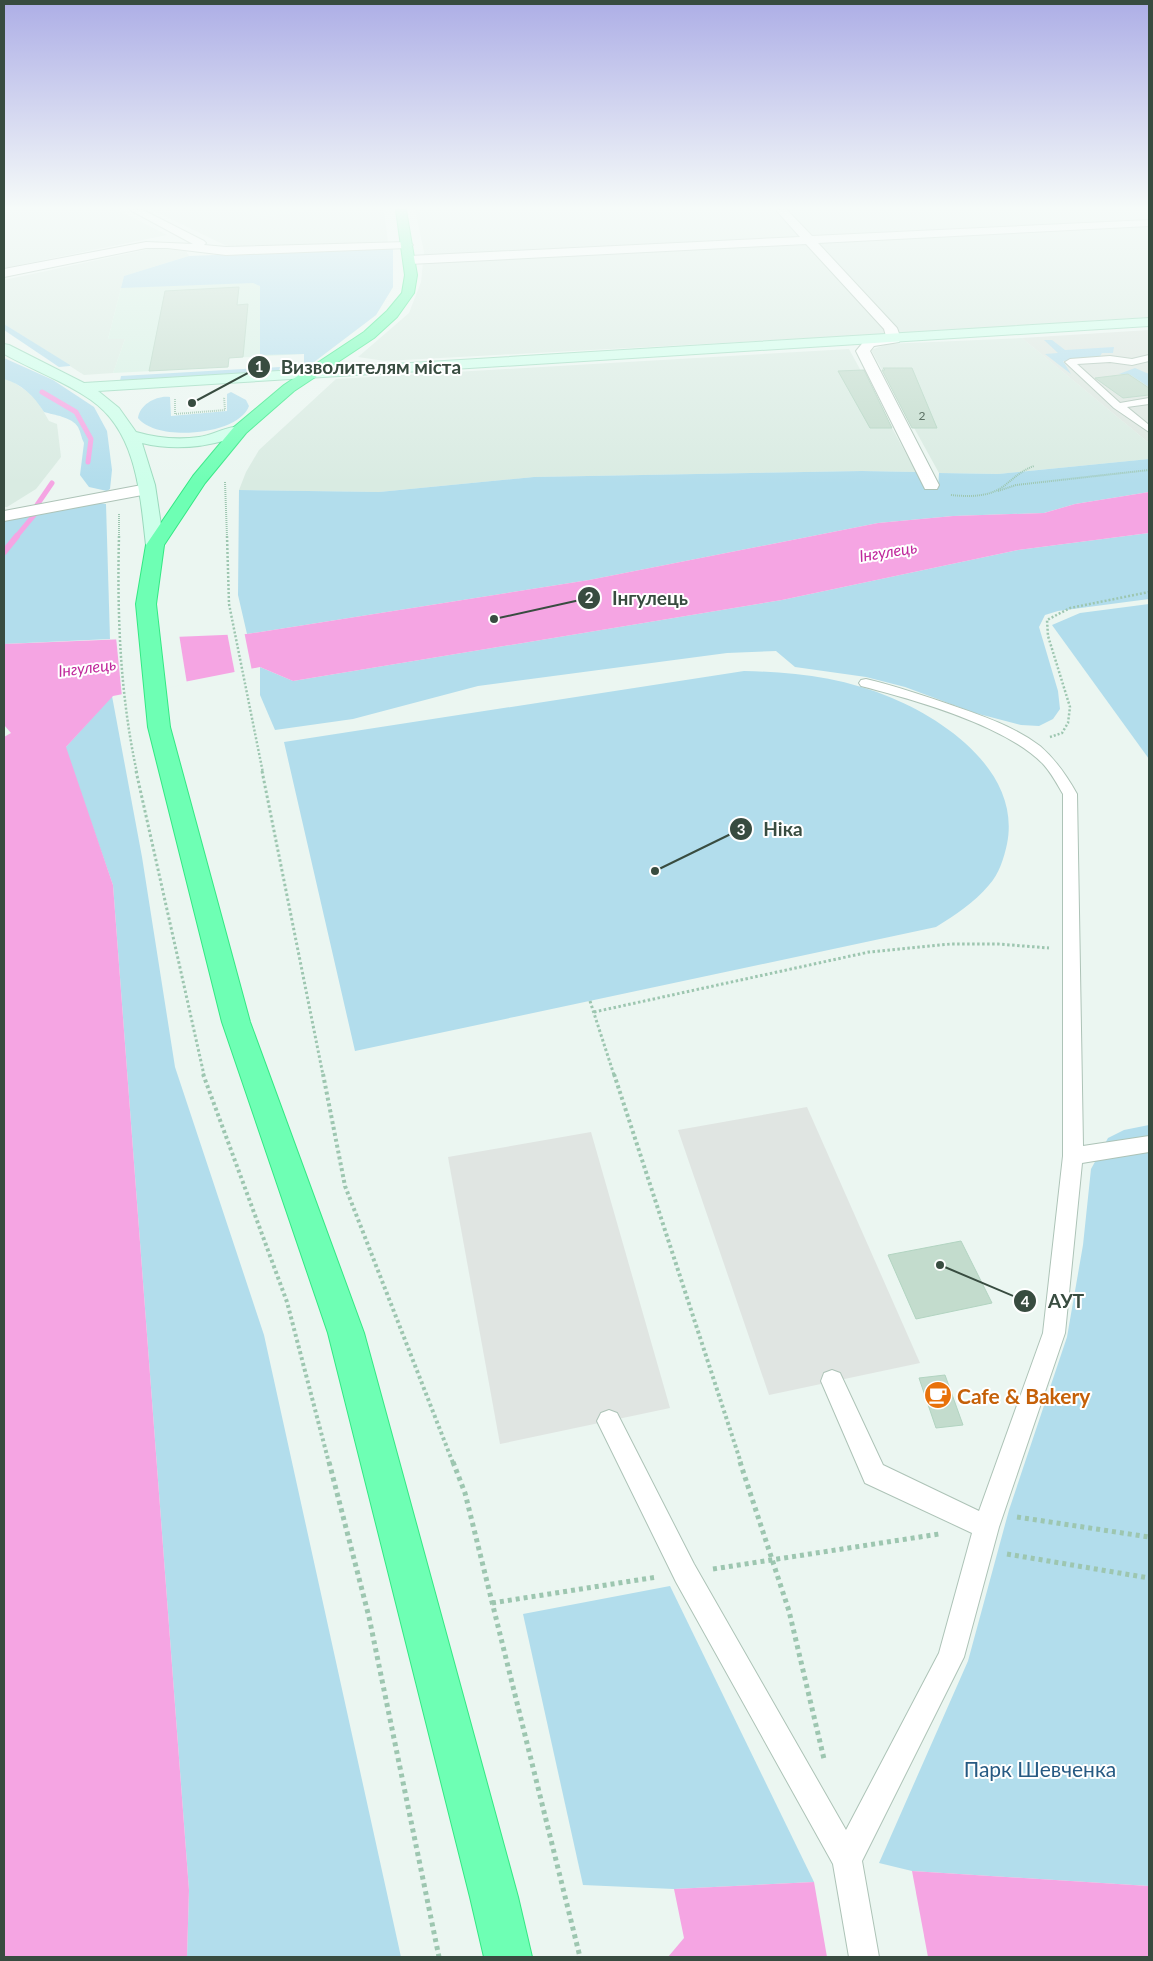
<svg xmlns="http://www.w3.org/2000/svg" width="1153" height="1961" font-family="Lato,sans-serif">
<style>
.residential{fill:#d9ebe2}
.industrial{fill:#dce6e0}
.education{fill:#d5f0e3}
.green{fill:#b2ddec}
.parking{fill:#e0e5e2}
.water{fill:#f5a5e3}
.pier{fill:#ebf6f1}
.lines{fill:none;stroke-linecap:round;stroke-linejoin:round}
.stream-far1{stroke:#f5a5e3;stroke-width:5}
.stream{stroke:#f5a5e3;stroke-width:6}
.building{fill:#c3dccd;stroke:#b2d4c1}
.lane-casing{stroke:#adc3b7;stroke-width:2}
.street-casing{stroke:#adc3b7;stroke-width:2}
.secondary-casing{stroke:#99d9bc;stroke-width:2}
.highway-casing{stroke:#34e884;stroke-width:2}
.path-far4{stroke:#9dc6b0;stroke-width:2;stroke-dasharray:1 1;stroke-linecap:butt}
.path-far3{stroke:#9dc6b0;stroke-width:2.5;stroke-dasharray:2 2;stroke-linecap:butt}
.path-far2{stroke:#9dc6b0;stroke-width:3;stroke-dasharray:2.5 2.5;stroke-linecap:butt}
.path-far1{stroke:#9dc6b0;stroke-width:4;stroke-dasharray:3 3;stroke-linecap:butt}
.path{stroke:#9dc6b0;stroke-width:5;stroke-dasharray:4 4;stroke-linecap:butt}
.lane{fill:#fff;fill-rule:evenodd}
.street{fill:#fff;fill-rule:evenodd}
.secondary{fill:#cdffea;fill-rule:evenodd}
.highway{fill:#6effb4;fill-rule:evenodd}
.labels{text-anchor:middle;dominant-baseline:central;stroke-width:4;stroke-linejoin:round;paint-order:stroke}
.far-number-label{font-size:12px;fill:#5b7063}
.far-water-label{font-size:16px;font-style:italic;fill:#c0289c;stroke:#fff}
.near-food-label{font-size:21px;font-weight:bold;fill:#c56008;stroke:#fff;text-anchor:start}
.near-park-label{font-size:21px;fill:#265a83;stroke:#fff}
.leader{fill:none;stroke:#384c40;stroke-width:2}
.callout-dot{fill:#384c40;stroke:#fff;stroke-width:2}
.mark-label{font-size:15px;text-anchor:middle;font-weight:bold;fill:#fff}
.callout-label{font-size:19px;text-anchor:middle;font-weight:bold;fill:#384c40;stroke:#fff;stroke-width:4;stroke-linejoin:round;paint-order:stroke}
</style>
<rect width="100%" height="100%" fill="#ebf6f1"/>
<g class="residential">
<path d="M4,210h114l49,25 -163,33z"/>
<path d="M152,210h232l4,33 -155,6z"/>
<path d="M415,210h734v107l-241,16 -523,28 -27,-4 51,-44 12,-31 3,-30z"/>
<path d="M154,248l32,3 3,5 -65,20 -16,63h17l-12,34 -29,2 -80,-51v-44z"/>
<path d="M1022,338l127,105v16l-151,15 -59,-1 -68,-123 16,-6z"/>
<path d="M849,349l67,123 -54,-1 -328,6 -155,15 -140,-2 7,-18 13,-22 77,-71z"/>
<path d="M4,378l8,3 23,16 14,24 8,3 4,33 -25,32 -29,18h-3z"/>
</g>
<path class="industrial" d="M1149,330v113l-127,-105z"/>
<g class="education">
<path d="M240,210h65l-46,9z"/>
<path d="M189,256l204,31 -17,28 -62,47 -10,1v-9l-54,3 -21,1 -1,9 -115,6 12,-34h-17l16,-63z"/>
</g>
<g class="green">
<path d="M393,248v39l-17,28 -62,47 -10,1v-9l-44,1v-69l-7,-3 -132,5 3,-12 65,-20z"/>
<path d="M4,324l66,41v1l-11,1 -55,-37z"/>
<path d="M1044,340h8l13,10 49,-3 -1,6h-11l-3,5 -36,3 8,13 -26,-20 13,-1z"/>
<path d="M4,358l49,22 41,27 13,24 5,39 -2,19 -3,2 -18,-4 -9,-12 4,-32c-3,-5 -3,-11 -6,-16 -6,-10 -24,-12 -34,-15 -10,-16 -22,-28 -40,-33z"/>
<path d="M280,367l-1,4 -159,10 1,-5z"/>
<path d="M1135,368l14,6v13l-20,-13h-10z"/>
<path d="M231,392l15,8 3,6c-11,30 -93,36 -111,12 2,-14 19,-23 32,-21l1,19 56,-5v-17z"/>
<path d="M1149,459v33l-74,12 -31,9 -91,3 -75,7 -289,57 -342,54 -9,-39 1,-105 140,2 155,-15 328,-6 54,1 13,18 9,-1 1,-16 59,1z"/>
<path d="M94,502l12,2 4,135 -106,5v-123z"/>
<path d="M1149,533v66l-91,12 -13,4 -6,12 19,64 2,18 -7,10 -14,7 -18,-1 -46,-12 -70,-26 -39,-10 -71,-10 -19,-16 -49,2 -249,33 -125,33 -78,11 -15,-35v-28l33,14 489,-81 236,-50z"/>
<path d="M1149,604v155l-97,-134 28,-12z"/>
<path d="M744,671c51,1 101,7 148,27 57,24 129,76 115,146 -3,14 -8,30 -18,41 -15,18 -34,30 -53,42l-581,124 -71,-309z"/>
<path d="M112,696l30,161 33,210 89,268 137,622h-214l2,-67 -76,-1005 -48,-137z"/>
<path d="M1149,1125v761l-237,-15 -33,-8 89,-202 41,-151 58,-173 16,-92 8,-76 17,-31 16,-8z"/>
<path d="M670,1586l144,296 -140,7 -91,-4 -60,-271z"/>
</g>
<g class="parking">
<path d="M807,1107l113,256 -151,32 -91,-265z"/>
<path d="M591,1132l79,276 -170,36 -52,-287z"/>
</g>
<g class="water">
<path d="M1149,492v41l-131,17 -236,50 -489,81 -33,-14 -147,29 -47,51 47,138 76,1005 -2,67h-183v-1220l7,-4 -7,-8v-81l243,-10 342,-54 289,-57 75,-7 91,-3 31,-9z"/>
<path d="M912,1871l237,15v71h-221z"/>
<path d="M814,1882l13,75h-159l16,-19 -10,-49z"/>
</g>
<g class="pier">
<path d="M244,631l8,40 -17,3 -8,-42z"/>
<path d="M179,634l8,50 -65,13 -6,-60z"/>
</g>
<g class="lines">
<g class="stream-far1">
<path d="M42,392l34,20 15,27 -3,23"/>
<path d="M37,505l15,-22"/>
<path d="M16,537l19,-23"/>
</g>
<path class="stream" d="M4,552l13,-16"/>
</g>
<g class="building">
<path d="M239,287l-2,18 11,-1 -5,53 -14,1 -1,9 -79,4 16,-80z"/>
<path d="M883,368h29l25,60h-25l-30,-58h3z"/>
<path d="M864,370l28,58h-22l-32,-57z"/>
<path d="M1128,374l21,14v7l-26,3 -28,-20z"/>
<path d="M961,1241l31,62 -76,16 -28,-64z"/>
<path d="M945,1375l18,50 -27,3 -17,-50z"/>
</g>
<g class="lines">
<g class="lane-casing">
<g id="lane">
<path d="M1149,355v6l-17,4 -22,-3 -33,2 43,39 29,-5v6l-22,3 22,18v7l-35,-24 -49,-46 5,-3 40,-3 22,3z"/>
<path d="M866,679c30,7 59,17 88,27 29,10 61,21 86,40 16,14 27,30 37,48l6,352 66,-10v16l-67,11 -17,170 -66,194 -35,130 -102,204 17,96h-30l-16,-93 -157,-282 -79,-161 4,-8 8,-3 8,3 77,151 152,266 93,-177 33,-120 -107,-50 -44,-102 3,-8 8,-3 8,3 43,92 96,46 64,-178 20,-177v-362c-6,-10 -11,-20 -19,-29 -36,-39 -132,-66 -183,-79l-2,-3 2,-3z"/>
</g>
</g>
<g class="street-casing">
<g id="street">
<path d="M130,210h13l61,31 2,2 -2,2 22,2 181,-5 6,3 -6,3 -181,7 -59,-7h-21l-142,29v-8l142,-27 47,2z"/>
<path d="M776,210h11l25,26 337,-16v6l-331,17 79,85 4,11 -2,3 -25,4 -4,5 69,134 -2,4h-12l-69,-138 9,-11 21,-4 -2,-7 -78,-85 -397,20 -6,-4 6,-4 391,-19z"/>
<path d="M147,484l6,1 2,4 -2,4 -149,28v-10z"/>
</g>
</g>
<g class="secondary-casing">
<path id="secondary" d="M1149,318v8l-1051,65 21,17 17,24c21,6 42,8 63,5 15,-2 33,-14 47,-10l2,3c-4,6 -14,8 -21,10 -28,8 -57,10 -85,3l13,42 9,60 -3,4 -6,1 -6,-1 -3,-4c-6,-51 -9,-113 -55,-145 -27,-19 -59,-30 -87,-46v-10l5,1 75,38z"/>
</g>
<g class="highway-casing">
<path id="highway" d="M396,210h10l11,65 -3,18 -17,24 -23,21 -80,53 -48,42 -41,50 -41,62 -8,59 14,123 80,295 114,311 154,564 14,60h-48l-14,-60 -142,-564 -106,-311 -74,-295 -12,-123 10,-59 47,-69 41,-49 50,-42 80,-53 23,-21 15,-18 3,-18z"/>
</g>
<g class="path-far4">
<path d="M175,399v15l50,-4 -1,-13"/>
<path d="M225,482l2,55"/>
<path d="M998,491l18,-6 133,-15"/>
<path d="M951,495c19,2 38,2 53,-9 10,-8 18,-16 30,-20"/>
<path d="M119,537v-23"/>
</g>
<g class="path-far3">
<path d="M119,536c-2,79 1,159 18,237"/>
<path d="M227,536l2,68 34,169"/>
<path d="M1050,737l12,-4 6,-10 2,-16 -22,-71 -1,-16 23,-12 79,-16"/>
</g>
<g class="path-far2">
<path d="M136,771l68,304"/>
<path d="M262,771l61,304"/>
<path d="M590,1001l24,74"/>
<path d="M594,1012l275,-60 82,-8h47l51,4"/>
</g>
<g class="path-far1">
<path d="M203,1074l84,228 42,161"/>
<path d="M323,1074l22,112 108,277"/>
<path d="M614,1074l127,389"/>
</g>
<g class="path">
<path d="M329,1462l40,155 70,340"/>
<path d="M453,1462l12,31 115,464"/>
<path d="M740,1462l49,149 35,148"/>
<path d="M1017,1517l132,20"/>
<path d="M1007,1554l142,24"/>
<path d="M713,1569l226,-35"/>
<path d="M492,1603l165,-26"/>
</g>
<use href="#lane" class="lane"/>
<use href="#street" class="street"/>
<use href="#secondary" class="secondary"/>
<use href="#highway" class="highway"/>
</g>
<linearGradient id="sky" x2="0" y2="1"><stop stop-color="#adaee6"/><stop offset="0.43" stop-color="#f6fbf9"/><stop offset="1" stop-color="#f6fbf9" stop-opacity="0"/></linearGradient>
<rect width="1153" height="484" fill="url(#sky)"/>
<defs>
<g id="cafe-disc" transform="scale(1.4375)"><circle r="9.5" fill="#e8710a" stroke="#fff"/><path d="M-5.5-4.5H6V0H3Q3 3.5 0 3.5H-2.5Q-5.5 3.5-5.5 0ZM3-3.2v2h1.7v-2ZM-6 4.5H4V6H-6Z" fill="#fff"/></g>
</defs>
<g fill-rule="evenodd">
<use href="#cafe-disc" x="938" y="1395"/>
</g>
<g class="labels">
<g class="far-number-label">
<text x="922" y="415">2</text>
</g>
<g class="far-water-label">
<text transform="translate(888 551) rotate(-9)">Інгулець</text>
<text transform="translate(87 667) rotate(-7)">Інгулець</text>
</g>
<g class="near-food-label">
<text x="957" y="1395">Cafe &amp; Bakery</text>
</g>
<g class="near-park-label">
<text x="1040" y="1768">Парк Шевченка</text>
</g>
</g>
<path class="leader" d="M192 403L259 367M494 619L589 598M655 871L741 829M940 1265L1025 1301"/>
<g class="callout-dot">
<circle cx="192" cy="403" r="5"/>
<circle cx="494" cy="619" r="5"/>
<circle cx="655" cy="871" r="5"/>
<circle cx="940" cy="1265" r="5"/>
<circle cx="259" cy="367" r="12"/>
<circle cx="589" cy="598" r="12"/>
<circle cx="741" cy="829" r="12"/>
<circle cx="1025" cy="1301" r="12"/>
</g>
<g class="mark-label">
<text x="259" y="372">1</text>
<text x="589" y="603">2</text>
<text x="741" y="835">3</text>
<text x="1025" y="1307">4</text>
</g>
<g class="callout-label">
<text x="371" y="374">Визволителям міста</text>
<text x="650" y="605">Інгулець</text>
<text x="783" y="836">Ніка</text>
<text x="1066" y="1308">АУТ</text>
</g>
<rect width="1153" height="1961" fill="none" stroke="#384c40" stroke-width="10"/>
</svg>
